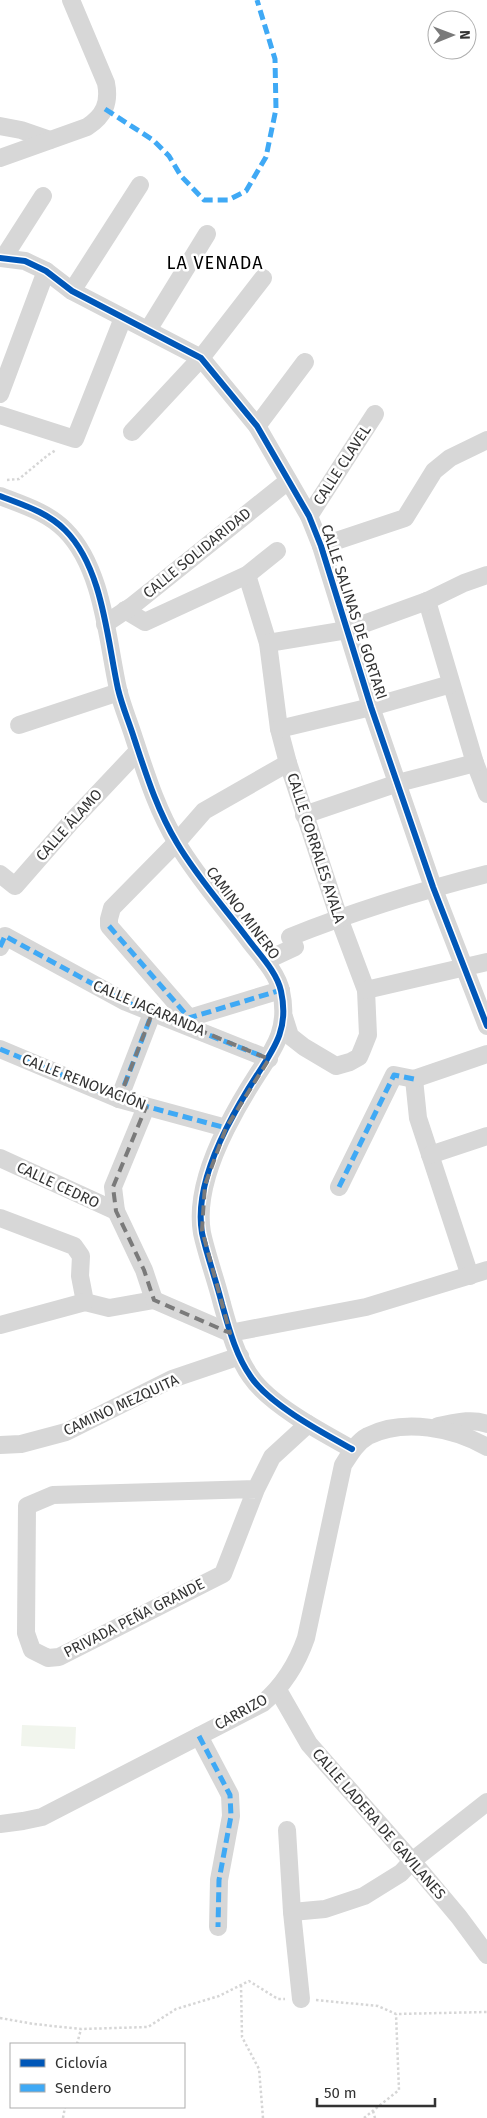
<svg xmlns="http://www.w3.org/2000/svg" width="487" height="2118" font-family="'Fira Sans',sans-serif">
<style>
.green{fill:#f1f5ed}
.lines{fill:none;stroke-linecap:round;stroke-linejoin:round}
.path{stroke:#d6d6d6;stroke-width:2.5;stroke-dasharray:2.5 2.5;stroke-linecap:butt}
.minor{stroke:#d7d7d7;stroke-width:18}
.quiet{stroke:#3fa9f5;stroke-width:5;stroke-dasharray:10 5;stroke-linecap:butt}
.cycleway-casing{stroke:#fff;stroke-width:9}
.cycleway{stroke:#0057b8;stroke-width:6}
.marked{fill:none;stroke:#7a7a7a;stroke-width:4;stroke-dasharray:10 6;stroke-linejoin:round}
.labels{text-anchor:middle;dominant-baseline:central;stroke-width:5;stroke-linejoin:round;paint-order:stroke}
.street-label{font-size:15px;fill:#333;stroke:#fff}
.quarter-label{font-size:18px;letter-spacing:1px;fill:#000;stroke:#fff}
</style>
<rect width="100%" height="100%" fill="#fff"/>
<path class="green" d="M22,1725l54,2 -1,22 -54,-3z"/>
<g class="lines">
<g class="path">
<path d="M7,480l12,-1 29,-24 8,-5"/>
<path d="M241,1985l1,52 17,32 4,49"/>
<path d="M316,2000l62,6 18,8 91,-2"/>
<path d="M0,2018l34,6 47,5 67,-2 28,-18 43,-13 30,-15 29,18h7"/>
<path d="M77,2044l4,-15"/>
<path d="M373,2111l2,7"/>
<path d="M63,2118l2,-11"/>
<path d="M364,2118l35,-28 -3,-76"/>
</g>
<g class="minor">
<path d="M0,126l21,4 29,10"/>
<path d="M0,158l87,-31c17,-11 23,-24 19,-44l-35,-83"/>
<path d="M4,257l39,-61"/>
<path d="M0,258l25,3 21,10 26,20 129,67 56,68 52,90 12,30 50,161 62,180 54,139"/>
<path d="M72,291l68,-106"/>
<path d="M148,330l59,-96"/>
<path d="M0,394l46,-123"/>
<path d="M0,415l75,24 48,-121"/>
<path d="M257,426l48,-64"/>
<path d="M132,432l69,-74 62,-80"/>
<path d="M0,496c23,9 47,16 65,34 38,38 42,109 53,159 4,17 11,33 16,49 12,36 23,72 43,105 20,34 47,64 71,96 11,15 29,33 33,52 8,36 -5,55 -24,84 -11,17 -22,36 -31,54 -15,30 -30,69 -24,104 5,23 14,47 20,71 7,25 14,52 29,73 19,28 72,56 101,72"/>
<path d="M309,516l66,-102"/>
<path d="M321,546l84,-28 29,-47 16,-13 37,-18"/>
<path d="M247,575l21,68 11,86 9,34 51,155 27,72 2,45 -6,15 -3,7 -9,5 -14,4 -32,-19 -14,-11 -6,-19"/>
<path d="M427,601l48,162 12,31"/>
<path d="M125,610l20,12 102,-47 30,-24"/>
<path d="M105,624l27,-18 156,-125"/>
<path d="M268,643l79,-13 80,-29 37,-18 23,-8"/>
<path d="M19,725l100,-33"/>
<path d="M279,729l92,-22 80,-23"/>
<path d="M304,815l94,-32 77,-20"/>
<path d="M0,874l15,12 56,-64 67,-71"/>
<path d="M0,947l5,-11 121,66 143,57"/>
<path d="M265,961l30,-14 -5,-10c65,-26 130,-46 197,-63"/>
<path d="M281,990l-92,28 -80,-92v-7l3,-11 65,-66 27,-31 84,-48"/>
<path d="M366,990l121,-28"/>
<path d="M0,1049l119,50 107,29"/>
<path d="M414,1079l4,39 52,158"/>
<path d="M119,1099l34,-88"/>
<path d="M146,1107l-33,80 3,24 28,59 10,30"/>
<path d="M430,1155l57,-19"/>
<path d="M0,1158l116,53"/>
<path d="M339,1187l55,-112 20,4 73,-25"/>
<path d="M0,1218l74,28 7,10 -1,20 5,26 24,6 45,-8"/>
<path d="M154,1300l76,33"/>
<path d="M0,1325l85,-23"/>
<path d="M230,1333l136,-26 121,-37"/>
<path d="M438,1426c16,-3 34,-8 49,-2"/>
<path d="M0,1445l21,-1 45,-12 106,-53 68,-23"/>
<path d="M256,1489l-203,6 -26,11 -1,127 6,17 16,8 11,-1 164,-83 33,-85 16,-32 36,-33"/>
<path d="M278,1690l31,54 103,117 47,56 28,38"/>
<path d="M199,1736l31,59 1,21 -12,64 -1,47"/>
<path d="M0,1824l23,-3 19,-4 221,-114c21,-18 34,-39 43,-65l37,-173c7,-11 14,-23 25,-29 36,-18 86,-8 119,11"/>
<path d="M287,1830l5,82 9,87"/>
<path d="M292,1912l33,-3 39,-13 37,-23 11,-12 75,-59"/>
</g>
<g class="quiet">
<path d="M105,109l48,31 16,16 12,20 23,24h24l18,-9 20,-34 10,-48 -1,-50 -18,-59"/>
<path d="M109,926l80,92 92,-28"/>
<path d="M0,947l5,-11 121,66 143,57"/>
<path d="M0,1049l119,50 107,29"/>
<path d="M119,1099l34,-88"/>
<path d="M339,1187l55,-112 20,4"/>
<path d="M199,1736l31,59 1,21 -12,64 -1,47"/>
</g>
<g class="cycleway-casing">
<g id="cycleway">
<path d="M0,258l25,3 21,10 26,20 129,67 56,68 52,90 12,30 50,161 62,180 54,139"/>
<path d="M0,496c23,9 47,16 65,34 38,38 42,109 53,159 4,17 11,33 16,49 12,36 23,72 43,105 20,34 47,64 71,96 11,15 29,33 33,52 8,36 -5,55 -24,84 -11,17 -22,36 -31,54 -15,30 -30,69 -24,104 5,23 14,47 20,71 7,25 14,52 29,73 19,28 72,56 101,72"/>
</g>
</g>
<use href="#cycleway" class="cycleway"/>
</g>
<path class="marked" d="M153,1011l116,48 -43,69 -21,57 -3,45 28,103 -76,-33 -10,-30 -28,-59 -3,-24 33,-80 -27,-8z"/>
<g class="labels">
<g class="street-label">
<text transform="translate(342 465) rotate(-57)">CALLE CLAVEL</text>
<text transform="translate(197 553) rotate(-39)">CALLE SOLIDARIDAD</text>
<text transform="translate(354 612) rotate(72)">CALLE SALINAS DE GORTARI</text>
<text transform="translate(69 825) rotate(-48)">CALLE ÁLAMO</text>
<text transform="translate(316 848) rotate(72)">CALLE CORRALES AYALA</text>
<text transform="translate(243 913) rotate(53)">CAMINO MINERO</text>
<text transform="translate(149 1008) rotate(23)">CALLE JACARANDA</text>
<text transform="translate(84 1082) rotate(21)">CALLE RENOVACIÓN</text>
<text transform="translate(58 1185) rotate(25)">CALLE CEDRO</text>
<text transform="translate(121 1405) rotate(-25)">CAMINO MEZQUITA</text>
<text transform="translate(134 1618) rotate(-27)">PRIVADA PEÑA GRANDE</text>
<text transform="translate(241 1712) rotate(-29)">CARRIZO</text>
<text transform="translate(379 1824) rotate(49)">CALLE LADERA DE GAVILANES</text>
</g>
<g class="quarter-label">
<text x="215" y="263">LA VENADA</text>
</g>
</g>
<rect x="10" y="2043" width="175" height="65" fill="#ffffff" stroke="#adadad"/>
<rect x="20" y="2059" width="25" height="8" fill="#0057b8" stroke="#adadad"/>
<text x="55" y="2068" font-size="15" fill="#333333">Ciclovía</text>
<rect x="20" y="2084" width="25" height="8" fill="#3fa9f5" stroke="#adadad"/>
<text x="55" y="2093" font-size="15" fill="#333333">Sendero</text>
<g transform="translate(452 35) rotate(89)"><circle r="24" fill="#ffffff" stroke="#adadad"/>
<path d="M0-4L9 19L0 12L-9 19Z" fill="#7a7a7a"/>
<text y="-8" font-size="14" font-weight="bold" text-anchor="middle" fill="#333333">N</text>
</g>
<path d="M317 2098v8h118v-8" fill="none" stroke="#333333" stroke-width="2.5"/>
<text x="324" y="2098" font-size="15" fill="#333333" stroke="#ffffff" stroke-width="4" paint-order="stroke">50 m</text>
</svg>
